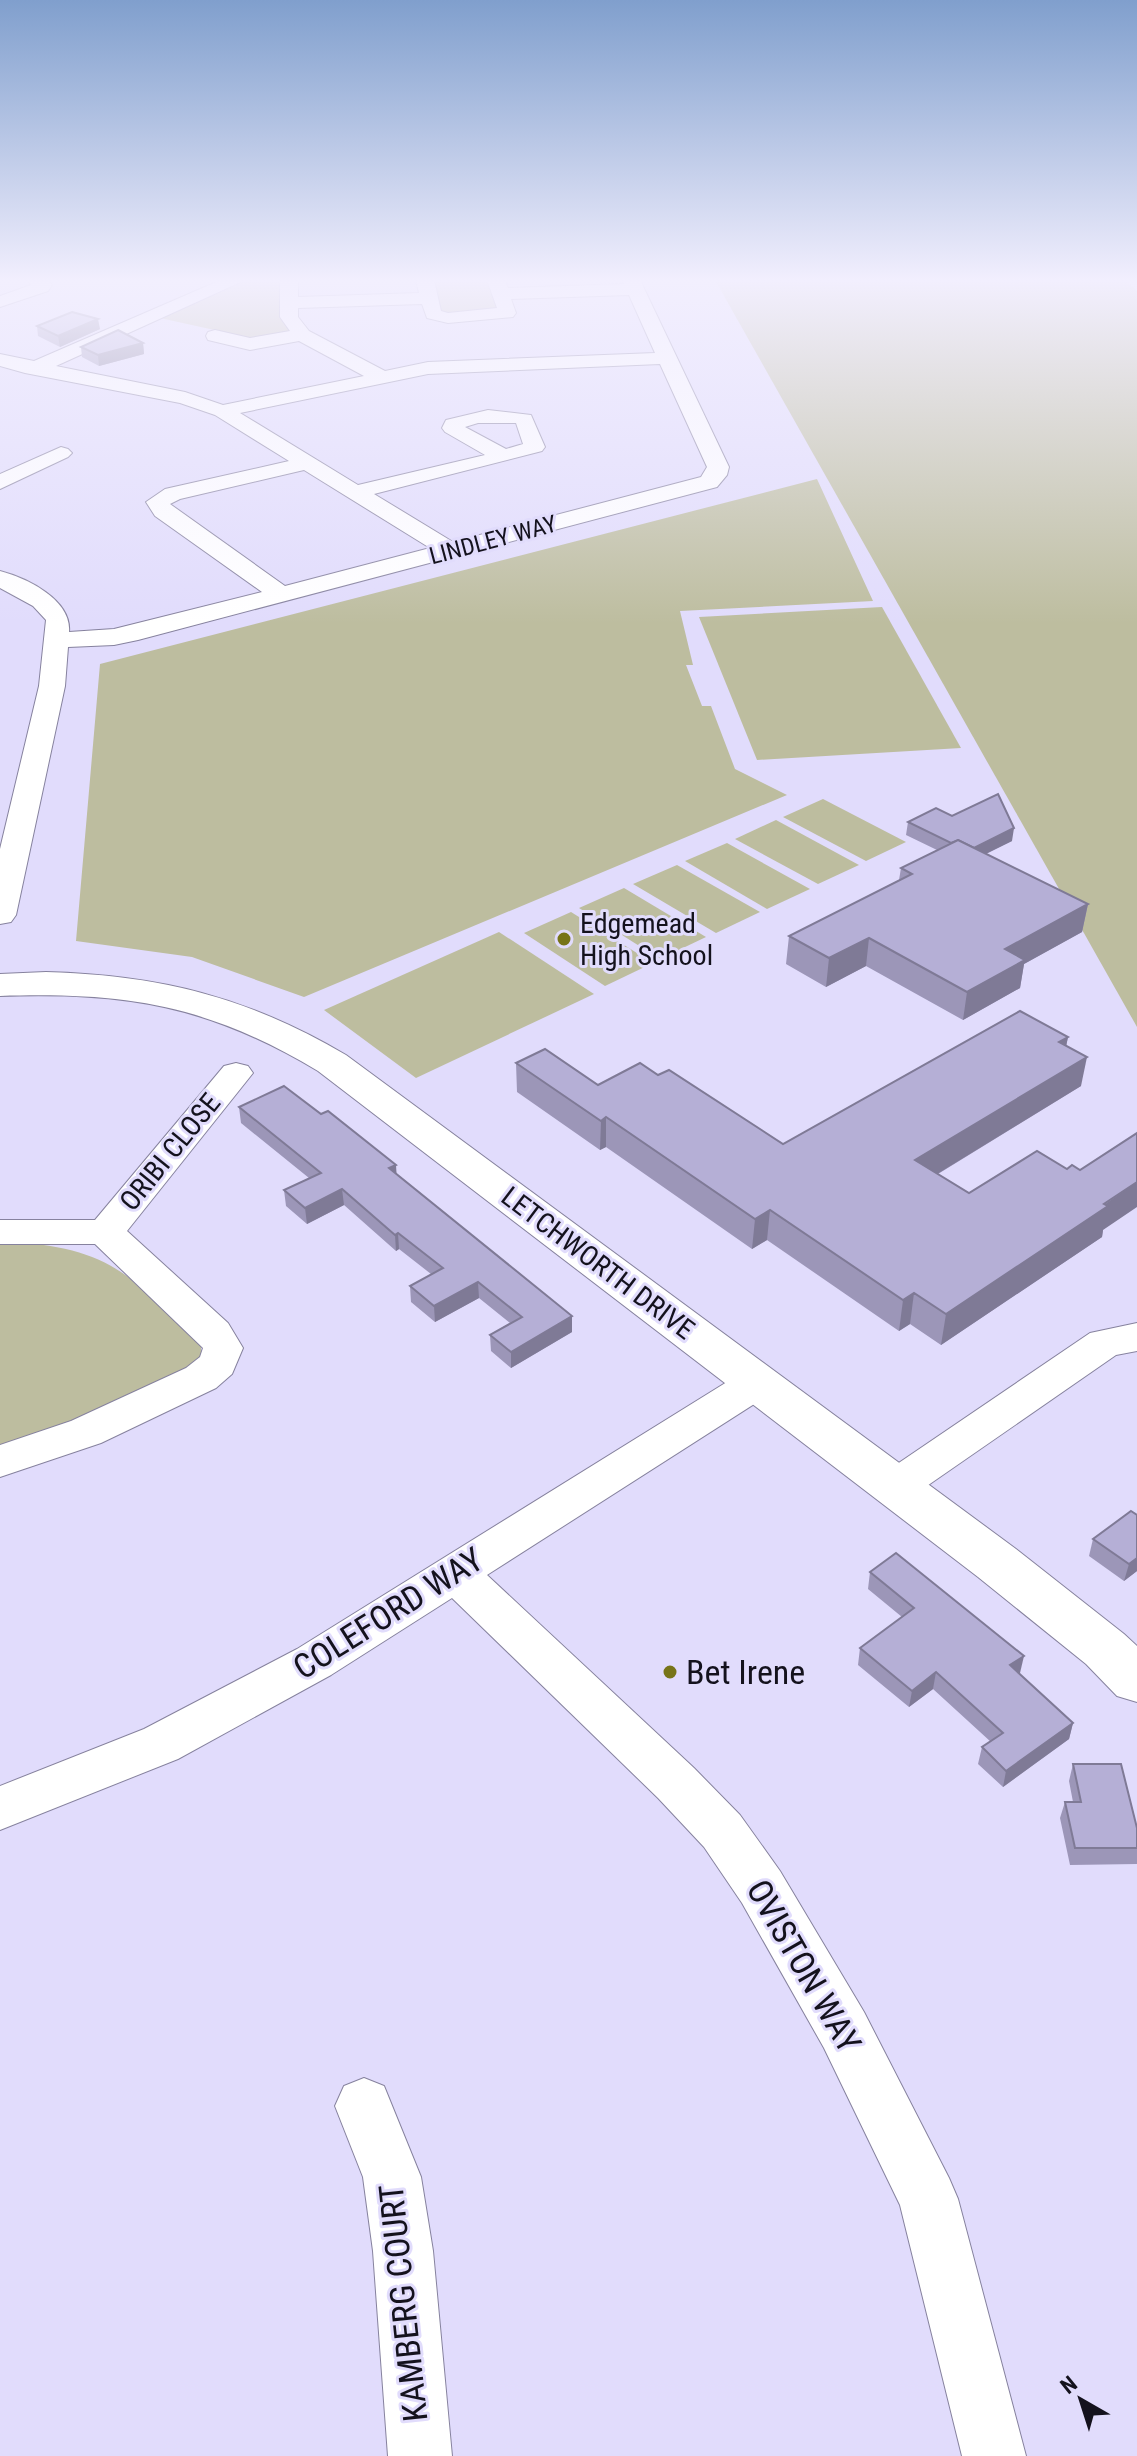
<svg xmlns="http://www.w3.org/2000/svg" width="1137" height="2456" font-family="'Roboto Condensed',sans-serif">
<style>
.green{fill:#bdbd9f}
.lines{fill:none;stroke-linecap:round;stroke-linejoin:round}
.minor-casing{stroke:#86829e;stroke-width:2}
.tertiary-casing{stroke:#86829e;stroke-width:2}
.minor{fill:#fff;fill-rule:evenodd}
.tertiary{fill:#fff;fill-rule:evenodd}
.wall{fill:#9c96b8}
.shaded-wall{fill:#7f7a96}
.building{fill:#b5afd6;stroke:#7f7a96;stroke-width:2}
.poi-dot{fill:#777418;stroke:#e1dcfc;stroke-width:3}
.labels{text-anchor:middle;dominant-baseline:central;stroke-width:6;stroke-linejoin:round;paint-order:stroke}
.far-street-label{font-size:24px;fill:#14121d;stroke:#e1dcfc}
.poi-label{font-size:28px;fill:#14121d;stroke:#e1dcfc;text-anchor:start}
.street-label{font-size:28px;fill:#14121d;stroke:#e1dcfc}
.near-street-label{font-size:34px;fill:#14121d;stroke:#e1dcfc}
.near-poi-label{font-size:34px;fill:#14121d;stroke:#e1dcfc;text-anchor:start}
</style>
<rect width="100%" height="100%" fill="#e1dcfc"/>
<g class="green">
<path d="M243,280h39l10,52 -33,9 -27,-3 -4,-5 -68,-15z"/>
<path d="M431,280h60l8,31 -50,5 -11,-4z"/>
<path d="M715,280h410l12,11v736z"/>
<path d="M817,479l56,122 -193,10 13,54h-7l16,41h9l24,63 52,26 -483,202 -112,-40 -116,-16 24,-277z"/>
<path d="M882,607l79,141 -204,12 -58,-143z"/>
<path d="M823,799l83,43 -40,19 -83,-44z"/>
<path d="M776,820l83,45 -41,19 -83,-45z"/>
<path d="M727,843l83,46 -43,20 -82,-48z"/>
<path d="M677,865l83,47 -44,21 -83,-49z"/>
<path d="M624,888l82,49 -46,22 -81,-51z"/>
<path d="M571,912l82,51 -48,23 -81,-53z"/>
<path d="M499,932l95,62 -178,84 -92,-68z"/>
<path d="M0,1241c110,6 125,30 201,102v13l-10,11 -87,43 -104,38z"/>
</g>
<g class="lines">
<g class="minor-casing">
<g id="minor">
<path d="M27,280h20l5,5 -4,6 -48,16v-11l31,-11z"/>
<path d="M221,280h24l-189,86 129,26 38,13 141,-29 -65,-35 -49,9 -42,-10 -2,-4 2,-4 7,-2 35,8 40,-7 -10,-14v-37h18v17l121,-4 -3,-13h18l7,31 7,2 49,-5 -10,-28h18l3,8 116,-4 -2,-4h18l89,187 -2,8 -10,12 -579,153 -24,5 -46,2 -3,39 -49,229 -5,7 -11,2v-75l39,-163 7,-66 -13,-14 -33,-18v-17c27,7 72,29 69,61l45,-3 148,-37 -107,-76 -9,-14 19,-13 124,-28 -74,-46 -35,-12 -155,-30 -25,-7v-12l34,7zM629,295l26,58 -227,9 -43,9 -76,-40 -11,-14v-9l124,-4 5,14 21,5 65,-6 3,-4 -5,-14zM660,364l47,103 -6,10 -248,65 -79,-48 168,-43 3,-4 -14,-32 -43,-5 -42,10 -4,8 3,4 40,23 -127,30 -118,-72 188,-39zM478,423h38l7,21 -17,5 -41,-22zM304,470l126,78 -145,38 -115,-82 10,-5z"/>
<path d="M61,447l7,2 4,4 -4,4 -68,32v-15z"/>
<path d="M236,1063l12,3 5,7 -126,158 101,92 15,25 -11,26 -16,14 -115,55 -101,34v-32l71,-24 115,-53 14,-11 3,-9 -108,-104h-95v-24h95l129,-154z"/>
<path d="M1137,1323v28l-21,4 -205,142 -15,5 -15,-5 -7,-11 7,-11 209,-142z"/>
<path d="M758,1368l15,4 6,10 -6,10 -286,183 207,193 46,47 40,56 84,141 85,166 9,21 68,257h-64l-62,-251 -76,-157 -82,-145 -38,-56 -46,-49 -206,-200 -121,77 -153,84 -178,71v-44l144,-57 153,-80 446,-277z"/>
<path d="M364,2078l20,8 37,91 12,74 19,205h-64l-15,-205 -10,-74 -28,-71 9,-20z"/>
</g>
</g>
<g class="tertiary-casing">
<path id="tertiary" d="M46,972c113,3 202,25 300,83l670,494 108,85 13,12v56l-20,-6 -31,-32 -108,-87 -660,-506c-110,-66 -191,-79 -318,-75v-22z"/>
</g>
<use href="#minor" class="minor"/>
<use href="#tertiary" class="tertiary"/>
</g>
<g class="wall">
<path d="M37,326l63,3 -40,18 -22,-11z"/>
<path d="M143,343l1,11 -45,12 -17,-9 -1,-10z"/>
<path d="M952,816l60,25 -26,13 102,50 -6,28 -58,32 -4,24 -57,32 -97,-54 -40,21 -40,-23 3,-28 110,-56 2,-12 36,-18 -31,-15 2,-13z"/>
<path d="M1068,1037l-2,9 15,40 -143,88 31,19 134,37 -1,7 -161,108 -31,-21 -11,7 -132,-91 -15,9 -146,-102 -6,3 -83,-58 -1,-29 82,22 60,-10 125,69z"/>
<path d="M239,1107l157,67 176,158 -61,36 -20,-17 -1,-16 20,-12 -31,-25 -44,24 -24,-20 -1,-16 21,-12 -32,-25 -3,2 -52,-46 -37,19 -21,-18 -2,-16 25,-12 -68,-55z"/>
<path d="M1137,1515v56l-13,10 -35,-25 4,-17z"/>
<path d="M870,1572l150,101 -1,1 54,49 -4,16 -66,48 -25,-23 4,-17 9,-5 -58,-53 -24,18 -51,-42 2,-17 42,-31 -34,-28z"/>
<path d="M1073,1764l64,64v36l-67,1 -10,-47 5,-16h8l-4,-21z"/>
</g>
<g class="shaded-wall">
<path d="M98,319l2,10 -40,18 -2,-11z"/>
<path d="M143,343l1,11 -45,12 -1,-11z"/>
<path d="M1014,828l-2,13 -47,23 2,-13z"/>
<path d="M1088,904l-6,28 -58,32 -4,24 -57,32 4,-28 38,-43z"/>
<path d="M869,938l-3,28 -40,21 3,-29z"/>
<path d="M1068,1037l-6,29 -3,-24z"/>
<path d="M1087,1057l-6,29 -170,104 4,-30z"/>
<path d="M606,1117v30l-6,3 1,-29z"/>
<path d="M396,1165l1,16 -8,-13z"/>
<path d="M1137,1182v25l-34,23 -1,7 -161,108 5,-31z"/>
<path d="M342,1189l2,16 -37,19 -2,-16z"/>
<path d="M770,1210l-3,30 -15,9 3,-30z"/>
<path d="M398,1233l1,16 -3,2 -1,-16z"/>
<path d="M478,1282l1,16 -44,24 -1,-16z"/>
<path d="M914,1293l-4,31 -11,7 4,-31z"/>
<path d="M572,1316v16l-61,36v-16z"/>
<path d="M1137,1558v13l-13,10 5,-17z"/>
<path d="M1024,1656l-4,17 -14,9 4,-17z"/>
<path d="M936,1672l-3,17 -24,18 3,-16z"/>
<path d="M1073,1723l-4,16 -66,48 3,-16z"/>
</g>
<g class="building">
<path d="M72,312l26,7 -40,17 -21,-10z"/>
<path d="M118,330l25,13 -45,12 -17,-8z"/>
<path d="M998,794l16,34 -40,20 -16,-8 -7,3 -43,-21 28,-14 16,8z"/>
<path d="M958,840l130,64 -83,45 20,11 -58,32 -98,-54 -40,20 -40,-22 123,-62 -11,-6z"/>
<path d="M1020,1011l48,26 -9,5 28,15 -172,103 54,33 68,-42 30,18 5,-4 8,5 57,-37v49l-33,22 4,2 -162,108 -32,-21 -11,7 -133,-90 -15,9 -149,-102 -5,4 -85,-58 29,-14 53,36 42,-22 18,12 11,-5 114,74z"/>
<path d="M284,1086l37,28 7,-3 68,54 -7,3 183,148 -61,36 -21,-17 32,-18 -44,-35 -44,24 -24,-20 33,-18 -45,-35 -3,2 -53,-46 -37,19 -21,-18 37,-17 -82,-66z"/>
<path d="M1131,1511l6,4v43l-8,6 -36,-25z"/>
<path d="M896,1553l128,103 -14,9 63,58 -67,48 -24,-24 21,-14 -67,-61 -24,19 -52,-43 54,-40 -44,-36z"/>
<path d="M1073,1764h48l16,64v20h-62l-10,-46h16z"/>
</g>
<linearGradient id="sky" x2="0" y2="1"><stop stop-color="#809fcd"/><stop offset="0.45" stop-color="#f2effe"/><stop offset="1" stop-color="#f2effe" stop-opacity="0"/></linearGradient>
<rect width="1137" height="624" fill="url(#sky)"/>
<g class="poi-dot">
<circle cx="564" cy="939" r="8"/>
<circle cx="670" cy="1672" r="8"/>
</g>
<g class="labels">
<g class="far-street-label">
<text transform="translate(493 540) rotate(-15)">LINDLEY WAY</text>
</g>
<g class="poi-label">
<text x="580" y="923">Edgemead<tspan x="580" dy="32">High School</tspan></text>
</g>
<g class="street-label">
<text transform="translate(170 1152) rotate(-51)">ORIBI CLOSE</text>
<text transform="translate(598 1263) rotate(37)">LETCHWORTH DRIVE</text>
</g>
<g class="near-street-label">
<text transform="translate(388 1613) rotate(-32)">COLEFORD WAY</text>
<text transform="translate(804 1966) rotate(60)">OVISTON WAY</text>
<text transform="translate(403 2303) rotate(-96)">KAMBERG COURT</text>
</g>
<g class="near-poi-label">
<text x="686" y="1672">Bet Irene</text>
</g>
</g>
<g transform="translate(1081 2400) rotate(321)" stroke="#e1dcfc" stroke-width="6" paint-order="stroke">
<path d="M0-6L14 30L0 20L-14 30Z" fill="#14121d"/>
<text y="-12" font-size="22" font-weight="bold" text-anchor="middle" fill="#14121d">N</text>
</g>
</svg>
